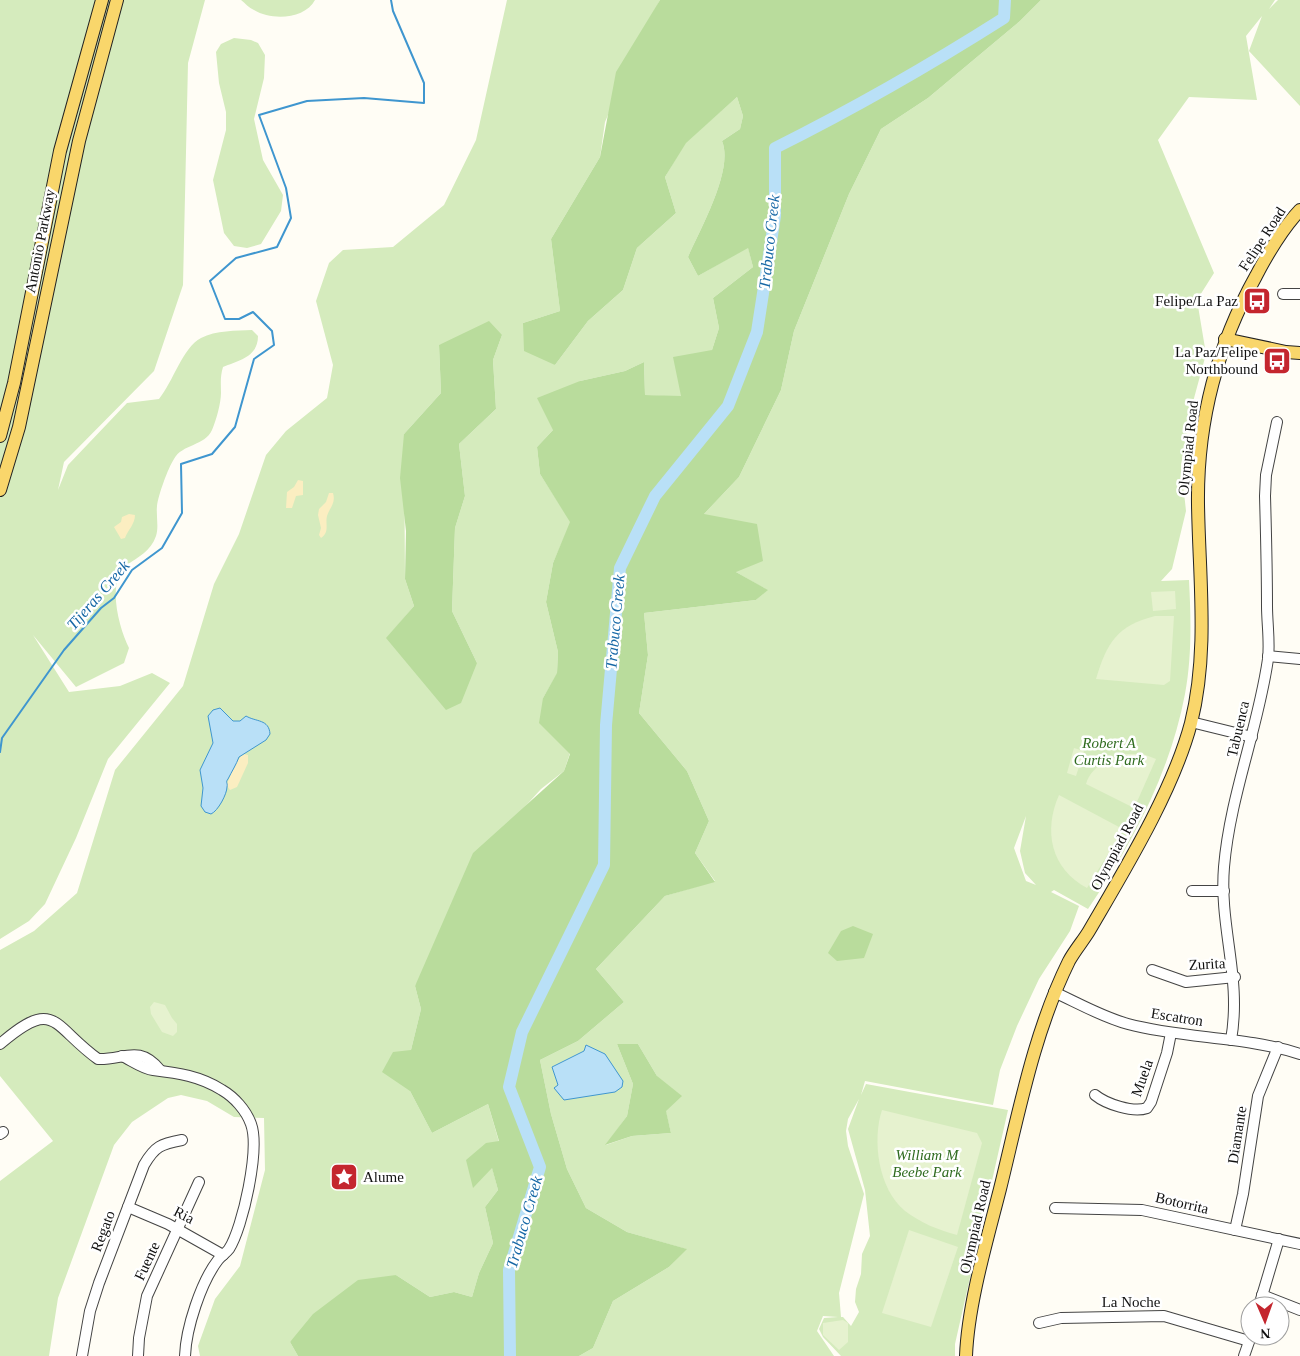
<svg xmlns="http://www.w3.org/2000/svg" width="1300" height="1356" font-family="'Times New Roman',serif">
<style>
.green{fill:#d5ebbd;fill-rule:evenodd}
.forest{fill:#b9dc9c}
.sand{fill:#fbeec1}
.pitch{fill:#e6f2cf}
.water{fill:#b9e0f7;stroke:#3f96cf}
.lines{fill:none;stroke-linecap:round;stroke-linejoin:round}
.stream{stroke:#3f96cf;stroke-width:2}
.river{stroke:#b9e0f7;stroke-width:12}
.minor-casing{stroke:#444;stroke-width:12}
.major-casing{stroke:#222;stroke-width:14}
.minor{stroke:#fff;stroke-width:10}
.major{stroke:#f9d66b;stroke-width:12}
.labels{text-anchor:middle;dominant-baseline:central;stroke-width:5;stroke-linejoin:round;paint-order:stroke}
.street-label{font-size:15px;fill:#111;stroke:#fff}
.poi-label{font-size:15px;fill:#111;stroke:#fff;text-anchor:end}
.park-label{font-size:15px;font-style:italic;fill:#2f6b1f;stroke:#fff}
.water-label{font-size:16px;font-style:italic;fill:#1768a6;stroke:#fff}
</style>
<rect width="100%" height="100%" fill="#fffdf5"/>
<g class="green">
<path d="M0,0h205l-17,63 -5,222 -29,86 -90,91 -6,28 10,-25 59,-62 32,-4c14,-17 24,-52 42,-61 15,-8 35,-7 51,-8l6,6c0,21 -19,24 -35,31 -3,10 -2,16 -2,26 0,10 -5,28 -9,37 -7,16 -30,14 -38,29 -6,9 -16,37 -17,47 -1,10 2,21 -1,30 -5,15 -18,21 -29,29 -21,16 -8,63 2,83l-5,15 -48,24 -43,-52 36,57 51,-6 32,-13 18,10 -62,76 -32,79 -31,66 -16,17 -29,18z"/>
<path d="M241,0h74c-10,19 -43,21 -61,10 -5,-2 -9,-7 -13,-10z"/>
<path d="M507,0h153l-14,26 -41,96 -5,35 -49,82 9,72 -37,12 32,42 33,-44 35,-31 14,-42 39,-35 -11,-36 20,-34 52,-46 6,19 -3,13 -18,12c12,29 -22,88 -34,116l10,19 50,-29 5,20 -40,31 6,30 -7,22 -31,47 -36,-2 -1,-33 -19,9 -45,10 -27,49 -16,17 3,27 31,48 -18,41 -7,39 12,50 -1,22 -14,24 27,55 -6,18 -23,18 -20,22 -106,175 6,23 -10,41 -1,41 22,42 56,-29 11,38 -26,45 19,-20 6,23 -13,17 8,36 -14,30 -7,24 -18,-5 -24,5 -34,-22 -106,67 8,14h-98l-2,-10 17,-47 25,-33 25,-96 -1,-52 -30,-1 -27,-16 -26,-6 -13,3 -36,24 -18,23 -56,153 -9,58h-49v-175l53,-40 -53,-65v-126l34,-19 43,-38 38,-123 68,-84 31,-102 25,-50 27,-79 20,-24 41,-33 6,-33 -17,-64 13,-38 14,-13 50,-3 51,-42 32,-65zM502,335l-9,25 3,49 -37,35 6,52 -10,32 -3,83 25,52 -90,-25 27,-32 -9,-27 -1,-145 37,-41 -2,-48z"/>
<path d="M1041,0h234l-6,9 9,-9h22v106l-51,-55 13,-35 -16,20 11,64 -68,-3 -31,43 56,133 -17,27 9,54 -16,59 -9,52 5,46 -14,58 -11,12 28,-1c2,38 3,77 -4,114 -15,79 -53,150 -97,215l-34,-19 -3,2 28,14 -9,25 -31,48 -22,47 -17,44 -7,35 -128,-24 -4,14 5,-11 142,26 -53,234v12h-114l-18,-19 -4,-8 5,-11 14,-1 -15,-1 -6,15 17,25h-255l14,-8 20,-47 56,-34 17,-18 -59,-17 -41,-24 -19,-39 -16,-55 -11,-54 38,-19 46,-39 -28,-33 69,-73 50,-15 -20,-28 14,-32 -22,-50 -48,-58 9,-58 -4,-42 112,-13 11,-10 -31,-18 -33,-57 36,-38 42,-87 13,-59 55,-137 32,-65 47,-31 92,-77zM1026,816l-6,35 5,22 11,12 -10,-4 -12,-33zM617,1044h21l19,32 14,57 -39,3 -26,9 21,-29 6,-32zM586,1045l7,4 13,45 -7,-1 -35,7 -12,-33 32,-16zM859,1099l-11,30 17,61 5,46 -8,18 -1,20 -5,15 -1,13 4,10 -8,14 -8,-9h-2l-2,-24 25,-99 -16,-48 -2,-15 2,-12z"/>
<path d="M234,38l17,2 7,3 7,12 -1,23 -10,41 9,41 20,35 -2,16 -20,33 -14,4 -13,-2 -10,-13 -11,-53 13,-50v-18l-7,-29 -3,-31 5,-8z"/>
</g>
<g class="forest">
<path d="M660,0h381l-21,21 -92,77 -47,31 -32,65 -55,137 -13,59 -42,87 -35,37 53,10 6,37 -27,11 32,18 -12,10 -112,13 4,42 -9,58 48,58 22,50 -14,32 20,29 -50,14 -69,73 28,33 -46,39 -38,19 11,54 16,55 19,39 41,24 60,17 -18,18 -56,34 -20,47 -14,8h-281l-8,-14 23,-28 45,-34 38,-5 34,22 24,-5 18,5 7,-24 14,-30 -8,-36 13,-17 -6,-22 -19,20 -7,-28 20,-17 13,-2 -11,-37 -56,29 -22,-42 -28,-19 11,-20 18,-2 10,-41 -6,-23 58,-133 91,-82 6,-17 -31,-31 4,-25 14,-25 1,-21 -12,-50 7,-39 17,-41 -30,-48 -3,-27 16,-17 -16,-32 43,-17 45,-10 19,-9 1,33 36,1 -8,-39 39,-7 7,-22 -6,-30 40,-31 -5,-19 -50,28 -10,-19c12,-28 46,-87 34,-116l18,-12 3,-13 -6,-19 -51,46 -21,34 11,36 -39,35 -14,42 -35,31 -33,44 -31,-14 -1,-28 37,-12 -9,-72 49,-82 16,-85z"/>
<path d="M489,321l13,14 -9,25 3,49 -37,35 6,52 -10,32 -3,83 25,52 -16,40 -15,7 -60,-72 28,-32 -9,-27 1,-48 -6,-53 4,-44 37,-41 -2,-48z"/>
<path d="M853,926l20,8 -9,24 -27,3 -9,-8 13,-22z"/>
<path d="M617,1044h21l19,32 25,20 -16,15 5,22 -39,3 -27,9 22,-29 6,-32z"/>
</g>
<g class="sand">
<path d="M298,480l5,1v14l-7,1 -4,12h-6l1,-16 7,-5z"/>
<path d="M329,493h4c3,10 -3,14 -6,23 -2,8 3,16 -6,22l-2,-3 2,-7 -3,-13 1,-6 7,-7z"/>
<path d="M129,514l6,1c0,9 -7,15 -10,23l-4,1 -7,-12 7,-5 1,-5z"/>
<path d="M243,754l5,1v8l-11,24 -7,3 -3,-4c0,-6 12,-30 16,-32z"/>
</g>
<g class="pitch">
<path d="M1175,591l1,18 -23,2 -2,-19z"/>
<path d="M1155,616h19l-4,65 -6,4 -68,-6c11,-37 21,-53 59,-63z"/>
<path d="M1074,748l10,3 -8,25 -9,-3z"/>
<path d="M1126,754h17l13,5 -20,45 -6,2 -44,-22c5,-18 24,-26 40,-30z"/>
<path d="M1059,795l60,32 2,6 -34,55c-36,-19 -44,-57 -28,-93z"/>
<path d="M154,1002l11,3 7,13 5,6v8l-4,4 -11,-4 -11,-18 -1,-7z"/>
<path d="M882,1110l95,23 5,10 -25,92c-19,-5 -36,-12 -52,-24 -27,-22 -33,-71 -23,-101z"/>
<path d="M909,1230l49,17 -27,80 -49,-14z"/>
<path d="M843,1320l5,3v19l-9,8 -16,-15v-12z"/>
</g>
<g class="water">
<path d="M220,708l13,13h7l6,-5c10,6 23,3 24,18l-4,6 -27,17c-3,8 -7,14 -11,22 -3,4 0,3 -1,8 0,7 -9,24 -16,27l-6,-2 -4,-6 2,-18 -3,-18 13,-27 -5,-27 5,-6z"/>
<path d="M586,1045l19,9 18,27 -1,6 -7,5 -51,8 -10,-12 4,-3 -6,-18 32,-16z"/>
</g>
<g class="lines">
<path class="stream" d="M0,752l2,-14 62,-88 37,-42 13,-10 18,-28 30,-22 20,-35 -1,-49 31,-10 23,-27 19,-68 20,-14 -2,-14 -19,-19 -14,7h-14l-15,-38 26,-23 41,-11 14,-29 -5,-30 -27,-73 48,-14 57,-3 60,5v-20l-31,-72 -2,-11"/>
<path class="river" d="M510,1356l-1,-86 31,-103 -31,-80 13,-55 82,-167 2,-140 14,-157 35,-72 73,-90 29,-74 18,-116v-68c78,-39 155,-83 229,-130l1,-18"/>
<g class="minor-casing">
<g id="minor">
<path d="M1283,294h17"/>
<path d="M1268,656l32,3"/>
<path d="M1191,722l61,15"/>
<path d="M1192,891h32"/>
<path d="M1152,970l34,12 49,-5"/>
<path d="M1054,992c24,11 48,25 74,32 56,15 116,12 172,30"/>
<path d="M1231,1040c11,-62 -12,-113 -7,-173 6,-71 34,-138 44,-208 2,-17 -1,-36 -1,-53 0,-37 -1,-74 -2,-110l1,-21 11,-53"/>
<path d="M0,1044c56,-48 52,-18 98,15 26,1 41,-15 62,11"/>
<path d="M122,1056c9,4 21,13 31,14 25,3 47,6 69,20 12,7 24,20 29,34 9,25 -8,103 -22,125 -3,4 -8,7 -11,11 -17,22 -32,68 -33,96"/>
<path d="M1095,1095c11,9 38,18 52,13l4,-6 16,-49 4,-20"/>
<path d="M0,1134l3,-2"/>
<path d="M128,1207l40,17 55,31"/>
<path d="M1055,1208l87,2 158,34"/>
<path d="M1235,1230l8,-36 15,-98 20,-49"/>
<path d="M1262,1295l38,15"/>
<path d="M1259,1306l20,-67"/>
<path d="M1039,1323l22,-5 103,-2 85,25"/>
<path d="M82,1356l8,-45 9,-28 45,-118c11,-19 17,-21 38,-25"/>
<path d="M138,1356l1,-18 8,-42 52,-114"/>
<path d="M1244,1356l7,-20"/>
</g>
</g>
<g class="major-casing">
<g id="major">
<path d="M1225,339l61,13 14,1"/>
<path d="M0,436l14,-53 46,-232 42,-151"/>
<path d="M0,490l19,-63 60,-286 38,-141"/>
<path d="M966,1356c2,-52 21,-116 34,-167 19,-77 34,-157 69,-228 6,-11 14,-20 20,-30 36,-62 84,-140 102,-208 18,-72 8,-146 7,-219 -1,-81 19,-158 58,-228 12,-23 26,-47 44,-66"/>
</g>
</g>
<use href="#minor" class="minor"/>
<use href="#major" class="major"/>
</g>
<defs>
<g id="bus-square" transform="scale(1.4375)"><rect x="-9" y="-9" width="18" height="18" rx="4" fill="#c4262e" stroke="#fff"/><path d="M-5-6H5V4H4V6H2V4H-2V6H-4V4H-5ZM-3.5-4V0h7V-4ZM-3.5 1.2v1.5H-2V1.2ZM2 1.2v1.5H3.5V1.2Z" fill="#fff"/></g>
<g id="sight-square" transform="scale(1.4375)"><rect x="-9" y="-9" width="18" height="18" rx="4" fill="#c4262e" stroke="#fff"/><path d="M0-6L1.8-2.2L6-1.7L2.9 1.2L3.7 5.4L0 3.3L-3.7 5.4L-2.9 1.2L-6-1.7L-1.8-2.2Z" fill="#fff"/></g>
</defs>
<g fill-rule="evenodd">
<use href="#bus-square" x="1257" y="301"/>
<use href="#bus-square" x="1277" y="361"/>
<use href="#sight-square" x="344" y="1177"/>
</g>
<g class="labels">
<g class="street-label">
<text transform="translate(1262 239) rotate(-57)">Felipe Road</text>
<text transform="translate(40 241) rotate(-79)">Antonio Parkway</text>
<text transform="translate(1188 448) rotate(-84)">Olympiad Road</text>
<text transform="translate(1238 729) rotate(-77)">Tabuenca</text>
<text transform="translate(1117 847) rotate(-62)">Olympiad Road</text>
<text transform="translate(1207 964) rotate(-3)">Zurita</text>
<text transform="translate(1177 1017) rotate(9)">Escatron</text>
<text transform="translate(1142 1078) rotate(-70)">Muela</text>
<text transform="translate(1237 1135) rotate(-81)">Diamante</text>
<text transform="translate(1182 1203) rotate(13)">Botorrita</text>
<text transform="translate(184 1215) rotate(27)">Ria</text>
<text transform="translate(975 1227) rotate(-77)">Olympiad Road</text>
<text transform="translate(103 1231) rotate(-69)">Regato</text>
<text transform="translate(147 1261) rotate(-65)">Fuente</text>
<text x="1131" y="1302">La Noche</text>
</g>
<g class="poi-label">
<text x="1238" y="301">Felipe/La Paz</text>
<text x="1258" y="352">La Paz/Felipe<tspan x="1258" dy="17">Northbound</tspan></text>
<text x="363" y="1177" text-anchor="start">Alume</text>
</g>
<g class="park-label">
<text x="1109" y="743">Robert A<tspan x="1109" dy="17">Curtis Park</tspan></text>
<text x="927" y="1155">William M<tspan x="927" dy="17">Beebe Park</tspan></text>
</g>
<g class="water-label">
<text transform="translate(769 242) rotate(-84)">Trabuco Creek</text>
<text transform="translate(98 595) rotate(-49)">Tijeras Creek</text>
<text transform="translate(615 622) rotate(-85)">Trabuco Creek</text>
<text transform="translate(524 1222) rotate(-74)">Trabuco Creek</text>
</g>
</g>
<g transform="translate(1265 1321) rotate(178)"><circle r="24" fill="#ffffff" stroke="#a0a0a0"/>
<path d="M0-4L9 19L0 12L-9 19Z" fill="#c4262e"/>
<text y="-8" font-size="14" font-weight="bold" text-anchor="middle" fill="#111111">N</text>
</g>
</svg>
